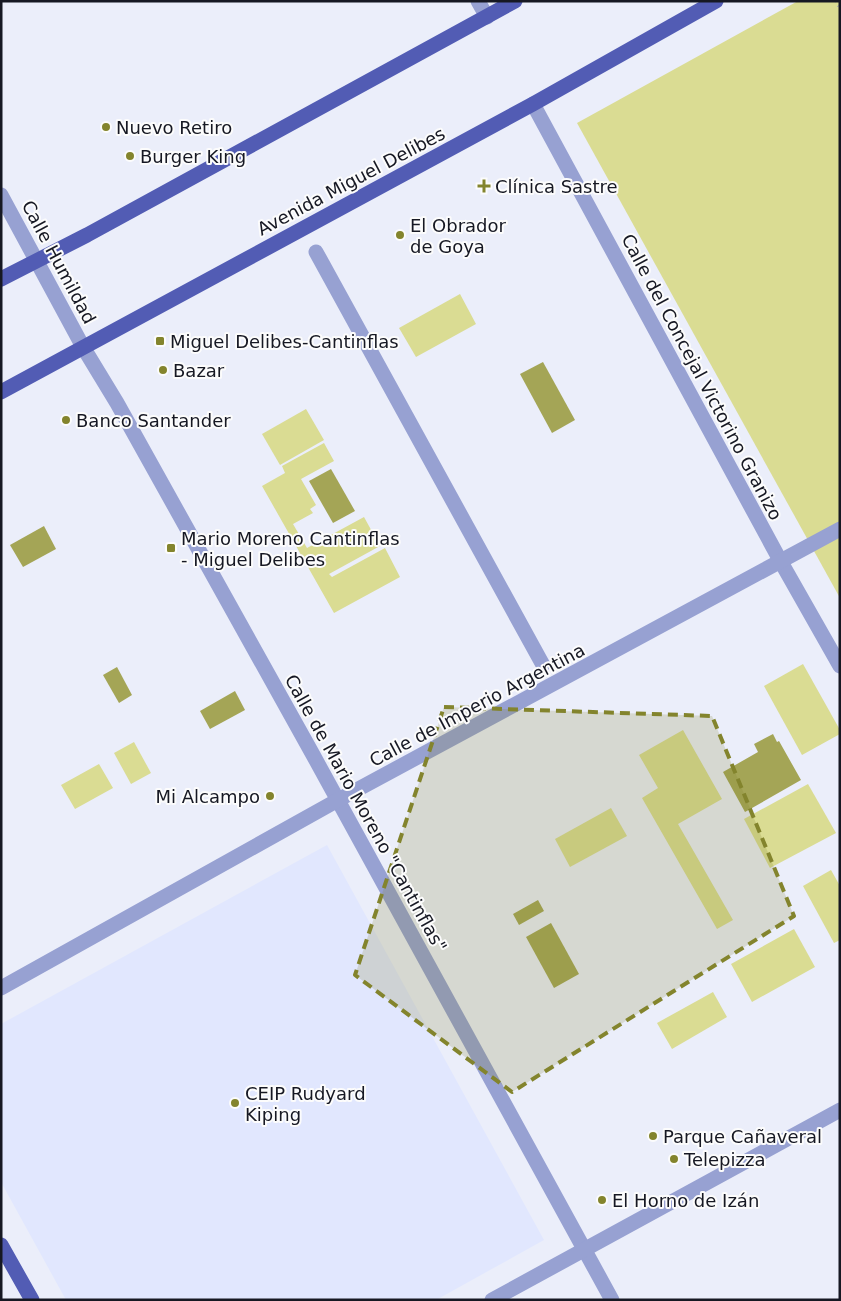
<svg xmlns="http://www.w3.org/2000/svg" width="841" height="1301" font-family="'DejaVu Sans',sans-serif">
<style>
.built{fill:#e1e7fe}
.green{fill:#dadc93}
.water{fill:#a4a556}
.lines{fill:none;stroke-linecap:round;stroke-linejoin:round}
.path{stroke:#a5a8b4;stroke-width:3;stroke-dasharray:1 4;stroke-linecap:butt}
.minor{stroke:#97a1d2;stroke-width:15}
.major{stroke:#525cb4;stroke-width:15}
.marked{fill:#83842d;fill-opacity:0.2;stroke:#83842d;stroke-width:4;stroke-dasharray:10 6;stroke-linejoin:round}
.poi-dot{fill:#83842d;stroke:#fcfcfc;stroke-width:2}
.labels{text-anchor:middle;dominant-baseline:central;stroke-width:4;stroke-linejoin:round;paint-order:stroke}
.poi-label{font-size:18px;fill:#161823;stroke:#fcfcfc;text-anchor:start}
.street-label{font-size:18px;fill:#161823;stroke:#fcfcfc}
</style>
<rect width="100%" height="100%" fill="#ebeefa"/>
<path class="built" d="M327,845l217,395 -108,60h-370l-65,-118v-158z"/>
<g class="green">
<path d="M798,1h42v597l-263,-475z"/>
<path d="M460,294l16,30 -60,33 -17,-29z"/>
<path d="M306,409l18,31 -44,25 -18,-31z"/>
<path d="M324,443l10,18 -33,18 15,26 -6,4 3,4 -20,11 14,24 57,-31 16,29 -51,28 3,3 53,-29 15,29 -66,36 -72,-127 23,-13 -3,-7z"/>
<path d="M803,664l37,66v4l-38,21 -38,-69z"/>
<path d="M683,730l39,69 -44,25 55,96 -16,9 -75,-131 16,-10 -19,-33z"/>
<path d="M134,742l17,31 -20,11 -17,-31z"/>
<path d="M99,764l14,24 -38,21 -14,-24z"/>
<path d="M808,784l28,49 -66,35 -26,-49z"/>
<path d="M611,808l16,28 -57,31 -15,-28z"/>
<path d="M831,870l9,16v54l-6,3 -31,-57z"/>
<path d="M794,929l21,38 -63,35 -21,-38z"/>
<path d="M713,992l14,25 -55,32 -15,-26z"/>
</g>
<g class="water">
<path d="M543,362l32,58 -23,13 -32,-59z"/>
<path d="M331,469l24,42 -22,12 -24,-42z"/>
<path d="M44,526l12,23 -33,18 -13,-22z"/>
<path d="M117,667l15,28 -13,8 -16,-28z"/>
<path d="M235,691l10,19 -35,19 -10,-18z"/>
<path d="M773,734l4,8 2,-1 22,39 -56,32 -22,-40 35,-20 -4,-8z"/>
<path d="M538,900l6,11 -25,14 -6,-11z"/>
<path d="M551,923l28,51 -25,14 -28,-51z"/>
</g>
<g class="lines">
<path class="path" d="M836,1l4,8"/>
<g class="minor">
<path d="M478,1l9,16"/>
<path d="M533,104l248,458 59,104"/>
<path d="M1,195l82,152 34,56 195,350 300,547"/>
<path d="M316,252l227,413"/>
<path d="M1,988l337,-188 502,-271"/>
<path d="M492,1300l348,-190"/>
</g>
<g class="major">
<path d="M1,279l86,-44 428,-234"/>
<path d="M1,392l532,-288 183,-103"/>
<path d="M1,1245l31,55"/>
</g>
</g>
<path class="marked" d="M444,707l268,9 82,200 -282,176 -157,-117z"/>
<g class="poi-dot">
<circle cx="106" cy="127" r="5"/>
<circle cx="130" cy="156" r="5"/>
<path d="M481.5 178.5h5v5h5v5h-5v5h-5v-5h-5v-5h5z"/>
<circle cx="400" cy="235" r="5"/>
<rect x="155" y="336" width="10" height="10" rx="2.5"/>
<circle cx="163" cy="370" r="5"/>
<circle cx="66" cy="420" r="5"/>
<rect x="166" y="543" width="10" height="10" rx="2.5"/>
<circle cx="270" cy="796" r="5"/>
<circle cx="235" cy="1103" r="5"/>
<circle cx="653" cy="1136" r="5"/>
<circle cx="674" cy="1159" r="5"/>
<circle cx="602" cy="1200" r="5"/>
</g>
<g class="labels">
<g class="poi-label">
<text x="116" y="127">Nuevo Retiro</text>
<text x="140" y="156">Burger King</text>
<text x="495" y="186">Clínica Sastre</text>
<text x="410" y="225">El Obrador<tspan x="410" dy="21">de Goya</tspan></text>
<text x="170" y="341">Miguel Delibes-Cantinflas</text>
<text x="173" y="370">Bazar</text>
<text x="76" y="420">Banco Santander</text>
<text x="181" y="538">Mario Moreno Cantinflas<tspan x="181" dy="21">- Miguel Delibes</tspan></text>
<text x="260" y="796" text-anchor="end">Mi Alcampo</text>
<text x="245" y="1093">CEIP Rudyard<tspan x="245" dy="21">Kiping</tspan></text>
<text x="663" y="1136">Parque Cañaveral</text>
<text x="684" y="1159">Telepizza</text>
<text x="612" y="1200">El Horno de Izán</text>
</g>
<g class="street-label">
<text transform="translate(351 181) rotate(-28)">Avenida Miguel Delibes</text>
<text transform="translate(59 262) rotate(62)">Calle Humildad</text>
<text transform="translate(702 377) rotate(62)">Calle del Concejal Victorino Granizo</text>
<text transform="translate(477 705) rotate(-28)">Calle de Imperio Argentina</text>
<text transform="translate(366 813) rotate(61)">Calle de Mario Moreno "Cantinflas"</text>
</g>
</g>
<rect width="841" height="1301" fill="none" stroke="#161823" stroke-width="5"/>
</svg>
